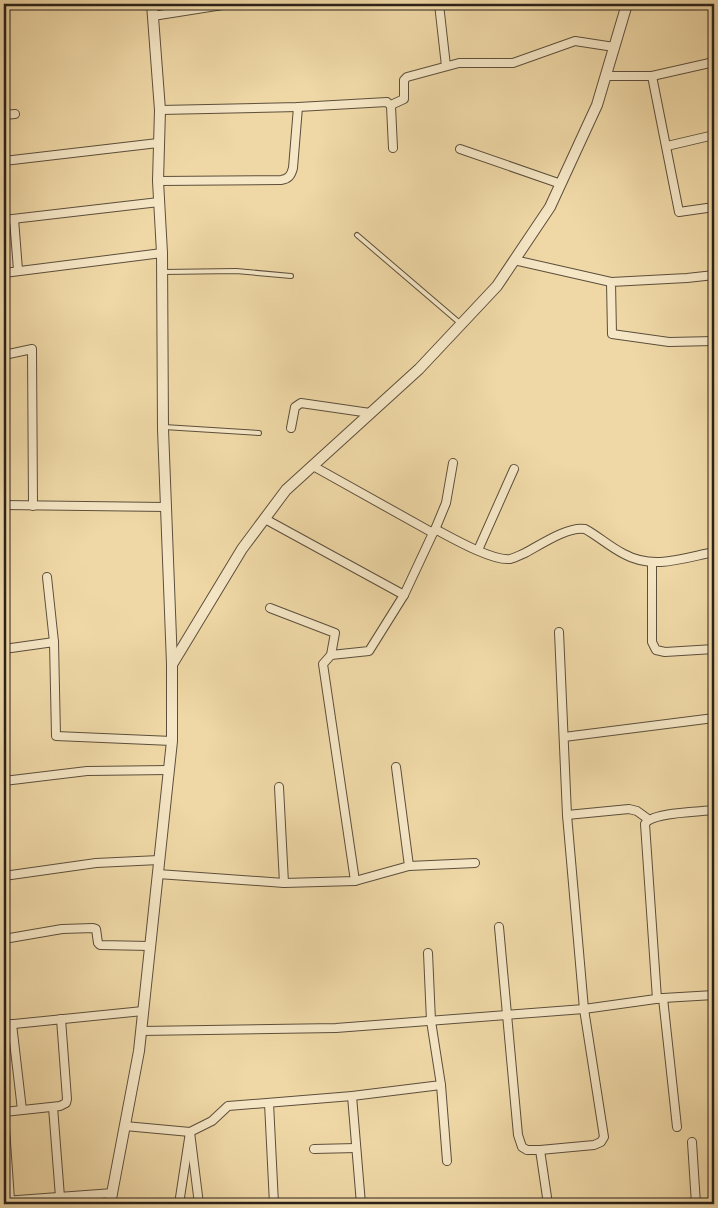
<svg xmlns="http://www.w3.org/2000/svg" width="718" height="1208" font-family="Vollkorn,serif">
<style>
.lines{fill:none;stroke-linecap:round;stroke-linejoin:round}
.service-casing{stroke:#5c4f3c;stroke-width:6}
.minor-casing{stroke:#5c4f3c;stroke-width:10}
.tertiary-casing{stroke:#5c4f3c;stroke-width:12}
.service{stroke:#f5e6c5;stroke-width:4}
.minor{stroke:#f5e6c5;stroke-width:8}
.tertiary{stroke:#f5e6c5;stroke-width:10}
</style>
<rect width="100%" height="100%" fill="#efd8a6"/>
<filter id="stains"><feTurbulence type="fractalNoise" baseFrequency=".004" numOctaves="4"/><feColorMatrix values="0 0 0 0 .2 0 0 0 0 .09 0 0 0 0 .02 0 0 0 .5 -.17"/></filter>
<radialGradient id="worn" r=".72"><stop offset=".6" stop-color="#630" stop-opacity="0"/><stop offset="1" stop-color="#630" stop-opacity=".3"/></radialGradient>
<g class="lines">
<g class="service-casing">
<g id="service">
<path d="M357,235l104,89"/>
<path d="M163,272l73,-1 55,5"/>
<path d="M164,427l95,6"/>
</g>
</g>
<g class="minor-casing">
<g id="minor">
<path d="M439,4l7,62"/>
<path d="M153,16l76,-12"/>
<path d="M605,76h47l62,-14"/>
<path d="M652,76l27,136 35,-5"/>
<path d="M391,105l13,-6v-19l3,-3 52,-14h54l62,-22 39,6"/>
<path d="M160,110l138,-3 89,-5 4,4 2,42"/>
<path d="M4,115l11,-1"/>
<path d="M667,146l47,-11"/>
<path d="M460,149l101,35"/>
<path d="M4,161l154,-18"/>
<path d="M158,181l123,-1c7,-1 10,-4 12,-12l5,-61"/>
<path d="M14,219l4,51"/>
<path d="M4,220l155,-18"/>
<path d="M514,260l97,22"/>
<path d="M4,273l158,-20"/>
<path d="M714,275l-27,3 -76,4 1,52 57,8 45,-1"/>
<path d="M4,355l28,-6 1,157"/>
<path d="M291,428l4,-21 6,-4 69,10"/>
<path d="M4,505l162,2"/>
<path d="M265,519l139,76"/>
<path d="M435,529c17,9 57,32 75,30 5,-1 10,-4 15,-6 15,-8 43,-27 60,-24 13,7 25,18 39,25 29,16 60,4 90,-2"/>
<path d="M434,532l12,-29 7,-40"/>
<path d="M478,550l36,-81"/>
<path d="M652,563v79l4,8 9,2 49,-3"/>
<path d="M47,577l7,65"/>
<path d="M270,608l65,25 -4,22"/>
<path d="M4,649l50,-7 2,94 116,5"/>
<path d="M564,737l150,-19"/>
<path d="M4,781l83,-10 82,-1"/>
<path d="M279,787l5,96"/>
<path d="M567,815l62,-6 8,2 11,8"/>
<path d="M409,866l66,-3"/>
<path d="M158,874l126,9 71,-2 -32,-217 8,-9 38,-4 35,-56 29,-62 -120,-67"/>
<path d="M4,876l92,-13 63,-3"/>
<path d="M355,881l54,-15 -13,-99"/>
<path d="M499,927l19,208 4,12 5,3h13l8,54"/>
<path d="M4,939l58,-10 31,-1 3,1 2,14 2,2 50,1"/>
<path d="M663,998l14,129"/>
<path d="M657,999l-12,-175c6,-12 54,-12 69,-14"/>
<path d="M12,1024l10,86"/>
<path d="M4,1025l139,-14"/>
<path d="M141,1031l195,-3 248,-19 79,-11 51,-3"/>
<path d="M441,1085l6,76"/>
<path d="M352,1096l9,108"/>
<path d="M269,1103l5,101"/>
<path d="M53,1107l7,90"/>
<path d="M4,1112l56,-6 6,-3 1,-4 -6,-80"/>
<path d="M4,1113l6,87"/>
<path d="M125,1126l65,6 9,72"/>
<path d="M692,1142l4,62"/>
<path d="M314,1149l42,-1"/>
<path d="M540,1150l54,-5 7,-3 3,-5 -20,-128 -17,-194 -8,-183"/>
<path d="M4,1201l109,-8"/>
<path d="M179,1204l11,-72 22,-11 16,-15 124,-10 89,-11 -10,-64 -3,-68"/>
</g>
</g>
<g class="tertiary-casing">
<g id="tertiary">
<path d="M173,663l69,-114 44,-59 133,-121 78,-83 53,-79 47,-102 30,-101"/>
<path d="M110,1204l29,-153 33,-310v-77l-9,-235 -1,-176 -4,-72 2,-71 -8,-106"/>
</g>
</g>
<use href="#service" class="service"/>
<use href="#minor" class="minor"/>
<use href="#tertiary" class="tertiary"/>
</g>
<rect width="718" height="1208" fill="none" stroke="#efd8a6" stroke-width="20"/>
<rect x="5" y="5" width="708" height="1198" fill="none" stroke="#2b2119" stroke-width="2.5"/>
<rect x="10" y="10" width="698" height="1188" fill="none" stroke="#2b2119"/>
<rect width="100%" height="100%" filter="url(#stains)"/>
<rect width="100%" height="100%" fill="url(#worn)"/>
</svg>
